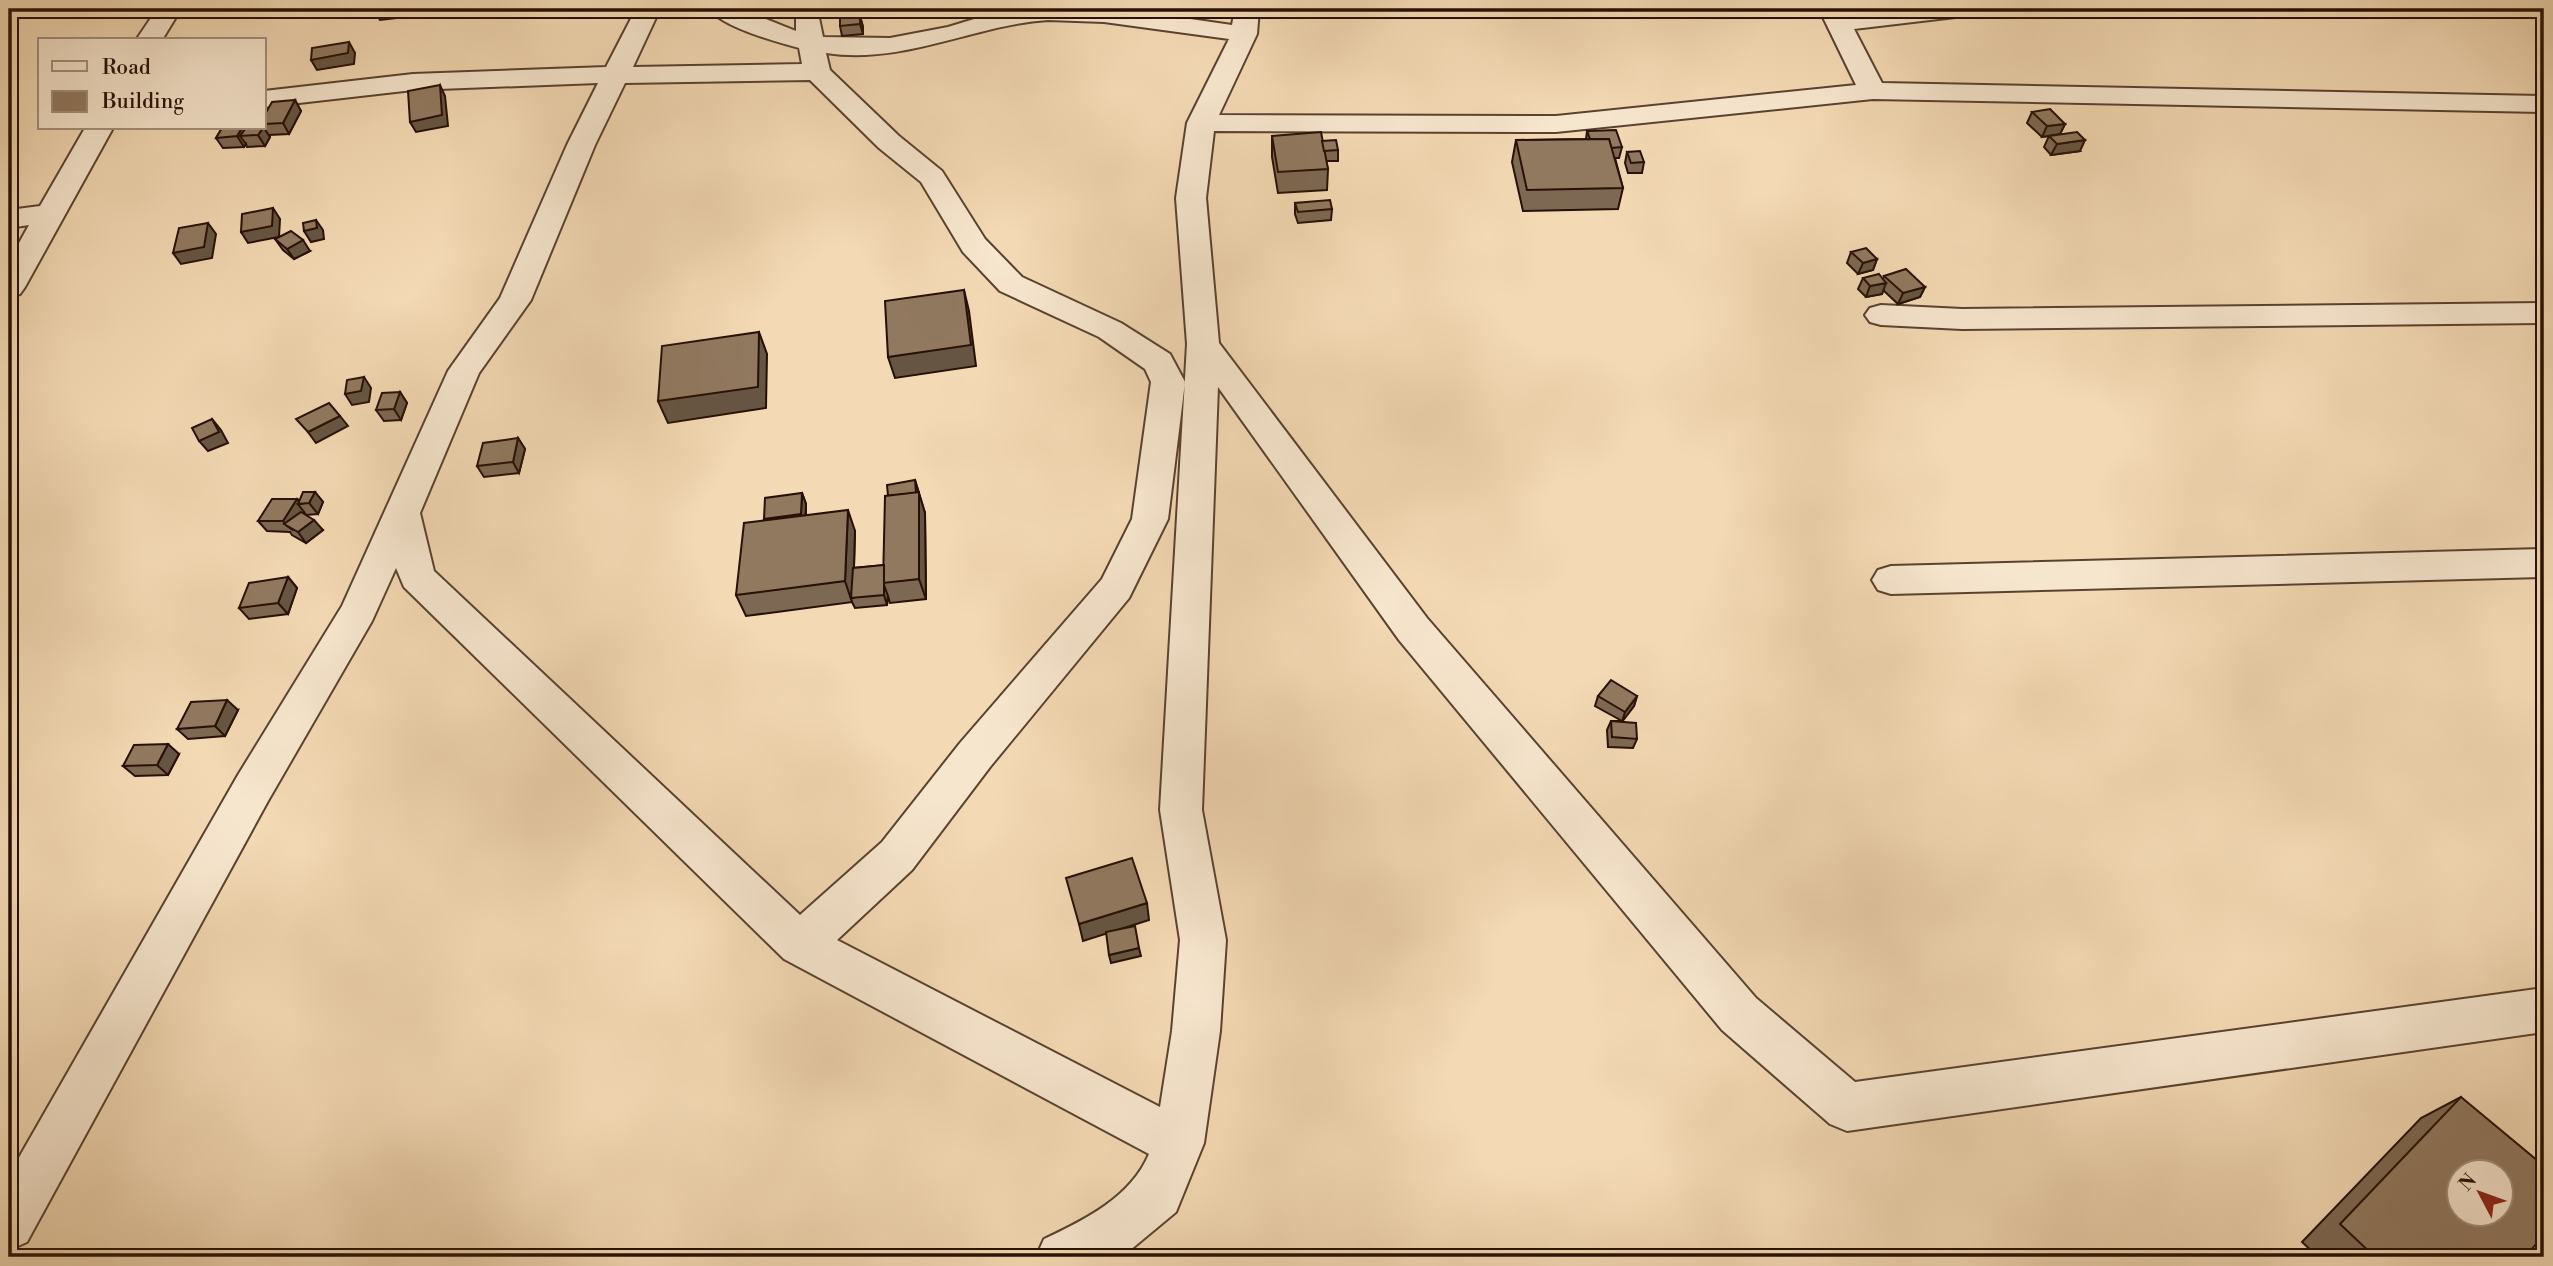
<svg xmlns="http://www.w3.org/2000/svg" width="2553" height="1266" font-family="'Libre Bodoni',serif">
<style>
.lines{fill:none;stroke-linecap:round;stroke-linejoin:round}
.minor-casing{stroke:#5a4230;stroke-width:4}
.minor{fill:#f7e6ce;fill-rule:evenodd}
.wall{fill:#7d6853;stroke:#271004;stroke-width:2}
.shaded-wall{fill:#665543;stroke:#271004;stroke-width:2}
.building{fill:#917960;stroke:#271004;stroke-width:2;fill-rule:evenodd}
</style>
<rect width="100%" height="100%" fill="#f3d9b4"/>
<filter id="stains"><feTurbulence type="fractalNoise" baseFrequency=".00286" numOctaves="4"/><feColorMatrix values="0 0 0 0 .2 0 0 0 0 .09 0 0 0 0 .02 0 0 0 .5 -.17"/></filter>
<radialGradient id="worn" r=".72"><stop offset=".6" stop-color="#630" stop-opacity="0"/><stop offset="1" stop-color="#630" stop-opacity=".3"/></radialGradient>
<g class="lines">
<g class="minor-casing">
<g id="minor">
<path d="M157,9h24l-19,31h-26z"/>
<path d="M636,9h24l-27,58 169,-3 -3,-16c-21,-6 -78,-21 -89,-39h31l55,22v-22h24l-1,9 4,19 67,1 58,-11 59,-18h114l111,16 3,-16h24l-2,25 -38,81 337,1 300,-31 -37,-76h24l3,5 52,-5h78l-3,5 -9,2 -110,13 28,54 662,13v16l-671,-13 -317,33 -342,-1 -8,67 13,145 208,275 329,380 99,84 689,-94v44l-697,99 -17,-7 -108,-94 -323,-390 -181,-253 -16,423 24,130 -6,91 -16,112 -28,69 -53,44 -87,1 8,-18c41,-19 87,-42 105,-85l-365,-195 -380,-372 -8,-19 -24,53 -104,180 -241,441 -18,8v-75l229,-400 104,-169 106,-235 52,-73 67,-153 31,-62 -185,7 -149,17v-16l149,-17 193,-7zM1048,20l56,2 125,17 -42,84 -11,75 11,146 -27,466 20,130 -8,91 -12,76 -323,-167 75,-70 78,-103 139,-169 39,-79 17,-137 -15,-28 -49,-31 -99,-46 -37,-38 -43,-68 -43,-35 -69,-66 -4,-17c78,12 147,-28 222,-33zM810,80l69,68 42,34 42,70 37,39 99,46 46,32 6,13 -19,137 -30,60 -142,164 -78,99 -82,73 -366,-344 -14,-58 59,-140 52,-73 64,-155 30,-62z"/>
<path d="M85,128h28l-88,159 -5,7 -11,3v-36l20,-36 -20,3v-18l31,-4z"/>
<path d="M2544,303v20l-582,6 -81,-4 -11,-3 -5,-7 5,-7 11,-3 81,4z"/>
<path d="M2544,549v28l-653,17 -13,-4 -6,-10 6,-10 13,-4z"/>
</g>
</g>
<use href="#minor" class="minor"/>
</g>
<g class="wall">
<path d="M860,16l3,11v7l-21,2 -2,-10z"/>
<path d="M295,100l6,11 -12,23 -20,1 1,2 -5,9 -18,1 -1,-3 -2,3 -21,1 -7,-10 6,-10h42v-12z"/>
<path d="M2032,112l33,12 -5,10 20,17 -29,4 -7,-8 5,-11 -7,1 -15,-14z"/>
<path d="M1587,131l35,16 -3,11h-4l8,30 -5,21 -95,2 -11,-49 4,-22 70,-1z"/>
<path d="M1272,136l50,5 16,9v11h-12l2,8 -1,21 -49,3 -6,-36z"/>
<path d="M1627,152l17,10 -2,11h-14l-3,-10z"/>
<path d="M1295,203l37,6 -1,11 -33,3 -3,-9z"/>
<path d="M275,239l35,12 -16,8 -11,-9z"/>
<path d="M1851,252l26,7 -4,11 -15,4 -11,-11z"/>
<path d="M1884,276l41,11 -5,10 -22,7 -15,-14 -1,4 -16,3 -8,-8 5,-11 20,1z"/>
<path d="M400,392l7,11 -6,17 -17,1 -8,-11z"/>
<path d="M518,438l7,11 -6,24 -35,4 -7,-11z"/>
<path d="M915,480l10,33 1,86 -36,4 -2,-7 -1,9 -32,3 -3,-6 -106,14 -10,-21 28,-76 38,-26 4,11v11l49,16 -1,37 30,-3 4,-69z"/>
<path d="M315,492l8,10 -5,12 -12,1 -2,-3 -1,2 20,16 -17,13 -14,-8 -2,-3 -23,-1 -9,-10 39,-22 2,2z"/>
<path d="M288,577l9,11 -9,26 -39,5 -10,-11z"/>
<path d="M1598,696h39l-3,10 -12,15 15,18 -4,9 -25,-1 -1,-17 4,-9h11l-27,-15z"/>
<path d="M238,710l-13,26 -37,3 -11,-10z"/>
<path d="M179,754l-11,21 -33,1 -12,-10z"/>
<path d="M2461,1097l64,160h-207l-16,-15 119,-124z"/>
</g>
<g class="shaded-wall">
<path d="M382,9h17l-3,9 -16,2 -6,-10z"/>
<path d="M860,16l3,11v7l-3,-10z"/>
<path d="M349,42l6,11 -1,11 -37,6 -6,-10z"/>
<path d="M440,85l5,11 3,30 -32,6 -6,-10z"/>
<path d="M295,100l6,11 -12,23 -6,-11z"/>
<path d="M2065,124l-5,10 -18,3 5,-11z"/>
<path d="M242,128h4l-6,8 6,8 -2,3 -7,-11z"/>
<path d="M263,128h1l6,9 -5,9 -7,-11z"/>
<path d="M2085,140l-5,11 -29,4 6,-11z"/>
<path d="M273,208l7,11 -1,18 -31,6 -7,-11z"/>
<path d="M316,220l7,10 1,9 -13,3 -7,-11z"/>
<path d="M208,223l8,11 -4,24 -31,6 -8,-11z"/>
<path d="M303,240l7,11 -16,8 -7,-10z"/>
<path d="M1877,259l-4,11 -15,4 5,-11z"/>
<path d="M1886,283l-4,11 -16,3 4,-11z"/>
<path d="M1925,287l-5,10 -22,7 5,-11z"/>
<path d="M964,290l5,21 7,55 -81,12 -7,-21z"/>
<path d="M759,332l8,22 -1,54 -98,15 -10,-22z"/>
<path d="M364,377l7,11 -2,14 -17,3 -7,-11z"/>
<path d="M400,392l7,11 -6,17 -7,-11z"/>
<path d="M340,416l8,10 -32,17 -8,-11z"/>
<path d="M212,419l9,11 7,13 -20,8 -9,-10z"/>
<path d="M518,438l7,11 -6,24 -6,-11z"/>
<path d="M915,480l10,33 1,86 -7,-20z"/>
<path d="M315,492l8,10 -5,12 -9,-11z"/>
<path d="M802,493l4,11 -1,21 -4,-11z"/>
<path d="M297,499l4,5h-3l6,8 -11,18 -6,-4 -4,-5z"/>
<path d="M848,510l7,21 -2,67h-2l1,4 -7,-21z"/>
<path d="M314,520l9,10 -17,13 -8,-11z"/>
<path d="M288,577l9,11 -9,26 -10,-11z"/>
<path d="M884,585l4,11 -1,9 -3,-10z"/>
<path d="M1637,696l-3,10 -12,16 3,-10z"/>
<path d="M227,700l11,10 -13,26 -10,-10z"/>
<path d="M168,744l11,10 -11,21 -11,-10z"/>
<path d="M1147,903l2,17 -66,21 -4,-17z"/>
<path d="M1139,948l2,8 -30,7 -2,-8z"/>
</g>
<g class="building">
<path d="M860,16v8l-20,2v-8z"/>
<path d="M349,42l-1,11 -37,7 1,-12z"/>
<path d="M440,85l2,30 -32,7 -2,-31z"/>
<path d="M295,100l-12,23 -19,1v-8l8,-14z"/>
<path d="M2050,109l15,15 -18,2 -15,-14z"/>
<path d="M222,128h20l-5,8 -21,2z"/>
<path d="M246,128h17l-5,7 -18,1z"/>
<path d="M1616,130l6,17 -11,1 -2,-9h-19l-3,-8z"/>
<path d="M1321,132l7,37 -50,3 -6,-36z"/>
<path d="M2077,132l8,8 -28,4 -8,-8z"/>
<path d="M1609,139l14,49 -96,2 -11,-50z"/>
<path d="M1336,140l2,10 -14,1 -2,-10z"/>
<path d="M1640,151l4,11 -13,1 -4,-11z"/>
<path d="M1330,200l2,9 -34,3 -3,-9z"/>
<path d="M273,208l-1,18 -31,6 1,-18z"/>
<path d="M316,220l1,8 -13,3 -1,-8z"/>
<path d="M208,223l-4,24 -31,6 6,-25z"/>
<path d="M291,231l12,9 -16,9 -12,-10z"/>
<path d="M1866,248l11,11 -14,4 -12,-11z"/>
<path d="M1906,269l19,18 -22,6 -19,-17z"/>
<path d="M1879,274l7,9 -16,3 -7,-8z"/>
<path d="M964,290l7,55 -83,12 -3,-56z"/>
<path d="M759,332l-1,55 -100,14 4,-55z"/>
<path d="M364,377l-3,14 -16,3 2,-14z"/>
<path d="M400,392l-6,17 -18,1 6,-17z"/>
<path d="M329,403l11,13 -32,16 -12,-13z"/>
<path d="M212,419l7,13 -20,9 -7,-13z"/>
<path d="M518,438l-5,24 -36,4 6,-23z"/>
<path d="M915,480l1,13 -28,3 -1,-11z"/>
<path d="M303,492h12l-6,11 -11,1z"/>
<path d="M919,492v87l-36,4 2,-87z"/>
<path d="M802,493l-1,21 -37,5 1,-21z"/>
<path d="M272,499h25l-14,22h-25z"/>
<path d="M848,510l-3,71 -109,14 8,-72z"/>
<path d="M301,512l13,8 -16,12 -14,-8z"/>
<path d="M884,565v30l-33,3 2,-30z"/>
<path d="M288,577l-10,26 -39,5 10,-25z"/>
<path d="M1611,680l26,16 -12,16 -27,-16z"/>
<path d="M227,700l-12,26 -38,3 14,-27z"/>
<path d="M1611,721l25,2 1,16 -25,-2z"/>
<path d="M168,744l-11,21 -34,1 11,-21z"/>
<path d="M1132,858l15,45 -68,21 -13,-46z"/>
<path d="M1135,926l4,22 -30,7 -3,-23z"/>
<path d="M2461,1097l83,69v69l-19,22h-150l-35,-33zM2459,1172h42v42h-42z"/>
</g>
<rect width="2553" height="1266" fill="none" stroke="#f3d9b4" stroke-width="35"/>
<rect x="10" y="10" width="2532" height="1245" fill="none" stroke="#271004" stroke-width="3.5"/>
<rect x="18" y="18" width="2518" height="1231" fill="none" stroke="#271004" stroke-width="2"/>
<rect x="38" y="38" width="228" height="91" fill="#f7e6ce" stroke="#a4907d" stroke-width="2"/>
<rect x="52" y="61" width="35" height="10" fill="#f7e6ce" stroke="#a4907d" stroke-width="2"/>
<text x="102" y="74" font-size="21" fill="#271004">Road</text>
<rect x="52" y="91" width="35" height="21" fill="#917960" stroke="#a4907d" stroke-width="2"/>
<text x="102" y="108" font-size="21" fill="#271004">Building</text>
<g transform="translate(2480 1193) rotate(311)"><circle r="33" fill="#f7e6ce" stroke="#a4907d" stroke-width="2"/>
<path d="M0-5L12 26L0 18L-12 26Z" fill="#8f2418"/>
<text y="-10" font-size="19" font-weight="bold" text-anchor="middle" fill="#271004">N</text>
</g>
<rect width="100%" height="100%" filter="url(#stains)"/>
<rect width="100%" height="100%" fill="url(#worn)"/>
</svg>
